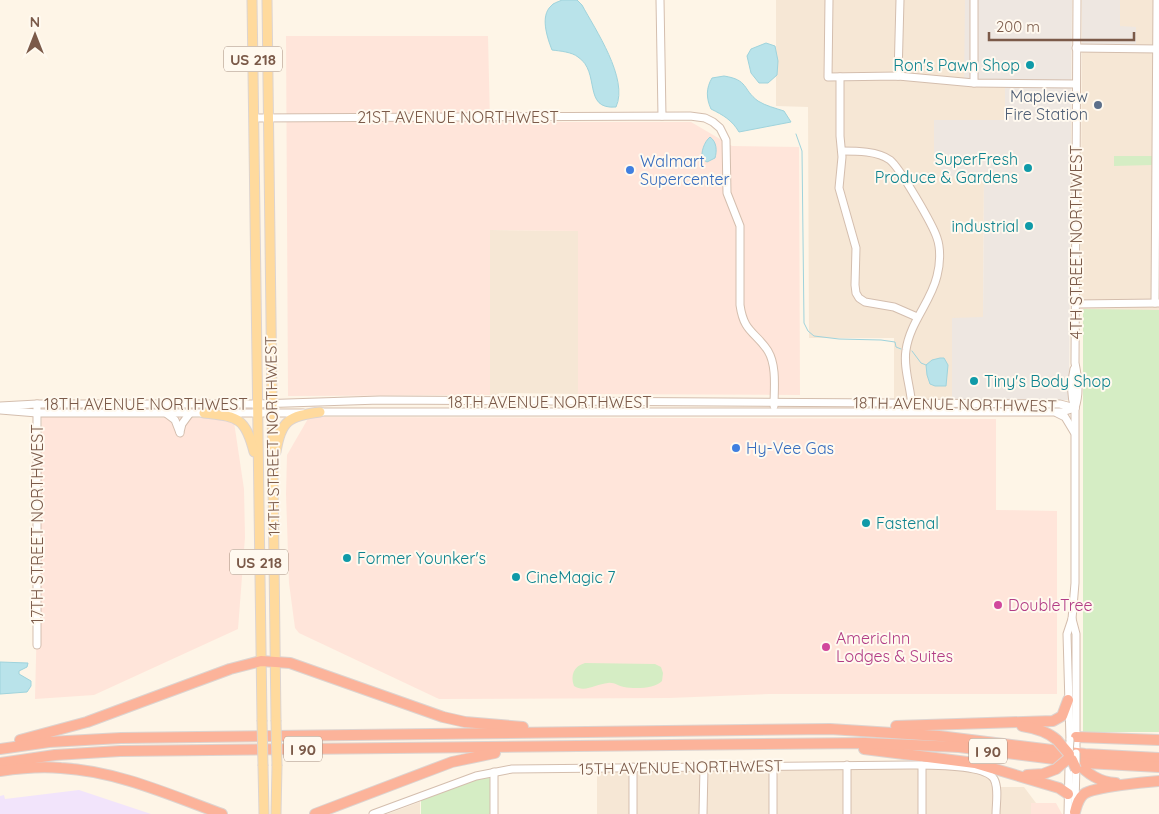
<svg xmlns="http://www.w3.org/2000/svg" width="1159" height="814" font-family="Quicksand,sans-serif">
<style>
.residential{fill:#f6e7d5}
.commercial{fill:#ffe5da}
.industrial{fill:#eee7e1}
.education{fill:#f2e4fb}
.green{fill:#d5edc4}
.water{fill:#b9e3ea;stroke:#9fd3dc}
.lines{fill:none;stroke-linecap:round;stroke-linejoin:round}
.stream{stroke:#9fd3dc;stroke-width:1}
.minor-casing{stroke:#d4beae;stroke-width:9}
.major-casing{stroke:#ddd4d0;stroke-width:11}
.highway-casing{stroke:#ddd4d0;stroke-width:12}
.minor{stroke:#fff;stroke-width:7}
.major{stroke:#ffda9d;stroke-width:9}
.highway{stroke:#fcb39a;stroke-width:10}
.minor-bridge-casing{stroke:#d4beae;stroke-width:9;stroke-linecap:butt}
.major-bridge-casing{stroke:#ddd4d0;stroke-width:11;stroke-linecap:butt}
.highway-bridge-casing{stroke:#ddd4d0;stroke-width:12;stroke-linecap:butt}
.minor-bridge{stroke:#fff;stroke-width:7}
.major-bridge{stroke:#ffda9d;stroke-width:9}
.highway-bridge{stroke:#fcb39a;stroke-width:10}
.culture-dot{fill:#0f9aa8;stroke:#fff9ef;stroke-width:2}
.service-dot{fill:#5c6f8a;stroke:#fff9ef;stroke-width:2}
.shop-dot{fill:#3f7fe0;stroke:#fff9ef;stroke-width:2}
.hotel-dot{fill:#d1479c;stroke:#fff9ef;stroke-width:2}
.labels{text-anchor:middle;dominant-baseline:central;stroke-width:4;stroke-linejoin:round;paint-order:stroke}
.shield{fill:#fff9ef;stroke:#a38a7b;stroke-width:1}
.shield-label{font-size:15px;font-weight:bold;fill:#7b5a49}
.culture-label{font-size:16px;fill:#0d838f;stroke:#fff9ef;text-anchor:start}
.service-label{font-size:16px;fill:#4e5e75;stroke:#fff9ef;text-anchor:end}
.street-label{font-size:16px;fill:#7b5a49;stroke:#fff9ef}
.shop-label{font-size:16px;fill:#366cbe;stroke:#fff9ef;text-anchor:start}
.hotel-label{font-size:16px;fill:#b23c85;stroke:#fff9ef;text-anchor:start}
</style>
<rect width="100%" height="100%" fill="#fef5e7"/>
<g class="residential">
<path d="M776,0h189v87h41l-1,34 -71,-1v41l8,9 14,9 14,-6h14l-1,145 -30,1 -1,80 -58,-1v-60h-85l-1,-231 -32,-1z"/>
<path d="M1120,0h39v311l-79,-1 2,-258h54l-16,-25z"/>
<path d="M490,230l89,1 -1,163 -79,-1 -1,2h-8z"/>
<path d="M597,765l380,3 17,6 5,5 1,8h24l12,16h-5v11h-434z"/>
<path d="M420,802v12h-33z"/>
</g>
<g class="commercial">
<path d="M286,36h202l2,86h201l41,24 67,1 1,248 -222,-1v-163l-88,-1v165l-202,1z"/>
<path d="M42,417l164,1 28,4 10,67 1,48 -7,92 -144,66 -59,4z"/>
<path d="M309,417l687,2v91l61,1v183h-288l-100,4 -230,1 -140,-66 -4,-5 -6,-45 -3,-89 1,-39z"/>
<path d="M1031,803h25l6,11h-31z"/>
</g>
<g class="industrial">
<path d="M965,0h107l-3,400 -117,-1v-81l31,-1 1,-144h-14l-14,6 -14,-9 -8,-8v-42h71v-33h-41z"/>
<path d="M1082,0h38v26l16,1v25h-54z"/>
</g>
<path class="education" d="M79,790l72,24h-151v-18l4,-1 1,4z"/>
<g class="green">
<path d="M1114,156h38v9l-38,1z"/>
<path d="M1083,309l76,1v422h-76z"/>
<path d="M585,663l70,1 6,3 2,6 -1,8c-7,8 -28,8 -38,6 -6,-1 -10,-5 -16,-4 -12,1 -23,10 -34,3 -4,-11 0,-20 11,-23z"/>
<path d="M494,772v42h-73v-18z"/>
</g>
<g class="water">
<path d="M562,0h15l5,5c13,24 47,74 34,102 -34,3 -15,-35 -38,-50 -6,-5 -18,-6 -26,-7 -5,-13 -12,-34 -1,-44 2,-3 7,-4 11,-6z"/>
<path d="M766,43l9,3 3,15 -1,14 -9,8h-9l-8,-10 -4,-17 4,-7z"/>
<path d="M724,76c25,4 18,13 34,25 8,5 17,7 26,10l7,11 -52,10c-7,-12 -16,-17 -28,-23 -5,-11 -5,-21 1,-31z"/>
<path d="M710,137c7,5 7,14 5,21l-8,4 -5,-3c-1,-7 2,-17 8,-22z"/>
<path d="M940,358h4l4,7 -2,21h-11l-5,-2 -3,-9 -1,-10 6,-5z"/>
<path d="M0,662l28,1 -1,4 -8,4v3l12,7v5l-4,6 -27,2z"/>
</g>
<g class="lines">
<g class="stream">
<path d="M796,134l6,17 2,172 4,8 6,5 25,3 42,1 14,2 1,5 5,2"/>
<path d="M912,351l9,12 5,2"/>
</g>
<g class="minor-casing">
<g id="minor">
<path d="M660,0l2,116"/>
<path d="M829,0l-1,77 70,-1 76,7 102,1"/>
<path d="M1076,48l83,1"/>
<path d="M898,76l2,-76"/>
<path d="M840,77v59l2,21 -3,31 17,60 -1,37 1,8 3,5 6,4 29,5 23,10"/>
<path d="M974,83v-83"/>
<path d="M254,118l436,-2 15,2 8,4 7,6 6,12 1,53 13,33v79c4,28 15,26 28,46 9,15 6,38 6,55"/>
<path d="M842,151c14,0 36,0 48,9 10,8 43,65 47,78 4,11 3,27 0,38 -6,26 -27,46 -31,74 -3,18 5,38 6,57"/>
<path d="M1155,303l2,-303"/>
<path d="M1076,304l82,-1"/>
<path d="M1074,369c-3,13 -4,26 1,39"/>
<path d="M37,404v241"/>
<path d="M0,406l37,-2h220l123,-4 680,4 15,4"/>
<path d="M0,410l37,3h171"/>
<path d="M316,412h746l13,-4"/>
<path d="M223,413h80"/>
<path d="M1057,413l8,4 9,15"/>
<path d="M167,414l8,6 5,13"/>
<path d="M180,432l2,-8 8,-11"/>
<path d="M1072,619l4,15v119"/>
<path d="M1070,740l-3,-106 5,-15 3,-36v-175c5,-15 3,-30 0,-45l2,-363"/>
<path d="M1075,806l1,-42"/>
<path d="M373,814l103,-38 36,-7 398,-4c16,0 75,-1 84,14 5,9 2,25 2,35"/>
<path d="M494,814v-42"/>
<path d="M633,814v-47"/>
<path d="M703,814l1,-47"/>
<path d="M773,814v-49"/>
<path d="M847,814v-49"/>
<path d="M922,814v-49"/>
<path d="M1068,814l1,-47"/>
</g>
</g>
<g class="major-casing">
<g id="major">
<path d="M252,0l10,720"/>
<path d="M267,0l9,720"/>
<path d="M204,413c33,4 41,3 50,39"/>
<path d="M276,452c5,-32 13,-36 44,-40"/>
<path d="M263,766l1,48"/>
<path d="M276,814l1,-48"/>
</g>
</g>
<g class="highway-casing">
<g id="highway">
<path d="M896,726l157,-5 9,-5 6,-16"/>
<path d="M1022,726c13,2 25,5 35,14"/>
<path d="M1076,737l83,3"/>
<path d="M20,740l67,-18 143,-53 31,-8 29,2 153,54 22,5 58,5"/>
<path d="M0,749l49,-7 72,-4 709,-9 109,7 146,18 74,4"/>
<path d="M864,749l111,14 84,25 9,6"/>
<path d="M1076,762c12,12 23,20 40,21"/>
<path d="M0,763l55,-8 65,-4 745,-8 94,4 127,16 73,4"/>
<path d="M0,771c20,-3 41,-5 61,-3 56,3 109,27 161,46"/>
<path d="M1027,775l16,-1 13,-5"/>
<path d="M1075,812c2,-7 3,-13 9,-18 9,-7 60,-12 75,-13"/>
<path d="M315,814l137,-52 43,-9"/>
</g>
</g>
<use href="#minor" class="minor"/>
<use href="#major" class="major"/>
<use href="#highway" class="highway"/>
<g class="minor-bridge-casing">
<g id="minor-bridge">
<path d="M1069,754l1,-14"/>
<path d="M1076,762v-9"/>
</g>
</g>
<g class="major-bridge-casing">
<g id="major-bridge">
<path d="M262,720l1,46"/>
<path d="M276,720l1,46"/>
</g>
</g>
<g class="highway-bridge-casing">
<g id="highway-bridge">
<path d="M1057,740l12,14"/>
<path d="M1072,760l4,9"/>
<path d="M1056,769l13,-11"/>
</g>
</g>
<use href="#minor-bridge" class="minor-bridge"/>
<use href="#major-bridge" class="major-bridge"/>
<use href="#highway-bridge" class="highway-bridge"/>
</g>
<g class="culture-dot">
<circle cx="1030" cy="65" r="5"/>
<circle cx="1028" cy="168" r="5"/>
<circle cx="1029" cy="226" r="5"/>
<circle cx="974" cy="381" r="5"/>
<circle cx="866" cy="523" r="5"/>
<circle cx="347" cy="558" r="5"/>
<circle cx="516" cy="577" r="5"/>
</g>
<circle class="service-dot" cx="1098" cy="105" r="5"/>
<g class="shop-dot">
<circle cx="630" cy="170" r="5"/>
<circle cx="736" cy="448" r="5"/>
</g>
<g class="hotel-dot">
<circle cx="998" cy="605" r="5"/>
<circle cx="826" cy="647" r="5"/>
</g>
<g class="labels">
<g class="shield">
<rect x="224" y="46.5" width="58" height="25" rx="4"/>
<rect x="230" y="549.5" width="58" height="25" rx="4"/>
<rect x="284" y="736.5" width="38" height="25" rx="4"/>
<rect x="969" y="738.5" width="38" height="25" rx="4"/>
</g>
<g class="shield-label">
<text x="253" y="59">US 218</text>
<text x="259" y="562">US 218</text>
<text x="303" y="749">I 90</text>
<text x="988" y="751">I 90</text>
</g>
<g class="culture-label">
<text x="1020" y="65" text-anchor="end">Ron's Pawn Shop</text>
<text x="1018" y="159" text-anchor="end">SuperFresh<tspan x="1018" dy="18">Produce &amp; Gardens</tspan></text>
<text x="1019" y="226" text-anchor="end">industrial</text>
<text x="984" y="381">Tiny's Body Shop</text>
<text x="876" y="523">Fastenal</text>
<text x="357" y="558">Former Younker's</text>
<text x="526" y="577">CineMagic 7</text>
</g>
<g class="service-label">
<text x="1088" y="96">Mapleview<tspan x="1088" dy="18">Fire Station</tspan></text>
</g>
<g class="street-label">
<text x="458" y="117">21ST AVENUE NORTHWEST</text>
<text transform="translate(1076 242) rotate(-90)">4TH STREET NORTHWEST</text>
<text x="550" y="402">18TH AVENUE NORTHWEST</text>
<text x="146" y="404">18TH AVENUE NORTHWEST</text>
<text transform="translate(955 404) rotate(1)">18TH AVENUE NORTHWEST</text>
<text transform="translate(272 436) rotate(-91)">14TH STREET NORTHWEST</text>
<text transform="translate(37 524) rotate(-90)">17TH STREET NORTHWEST</text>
<text transform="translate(681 767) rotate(-1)">15TH AVENUE NORTHWEST</text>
</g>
<g class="shop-label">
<text x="640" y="161">Walmart<tspan x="640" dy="18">Supercenter</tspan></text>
<text x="746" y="448">Hy-Vee Gas</text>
</g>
<g class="hotel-label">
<text x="1008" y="605">DoubleTree</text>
<text x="836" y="638">AmericInn<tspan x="836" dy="18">Lodges &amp; Suites</tspan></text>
</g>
</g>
<g transform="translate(35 35)" stroke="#fff9ef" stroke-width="4" paint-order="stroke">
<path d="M0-4L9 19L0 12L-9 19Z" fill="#7b5a49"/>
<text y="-8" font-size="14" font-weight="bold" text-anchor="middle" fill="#7b5a49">N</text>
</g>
<path d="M989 32v8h145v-8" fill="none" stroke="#7b5a49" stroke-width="2.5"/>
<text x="996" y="32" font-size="15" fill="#7b5a49" stroke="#fff9ef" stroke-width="4" paint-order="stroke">200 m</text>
</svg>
